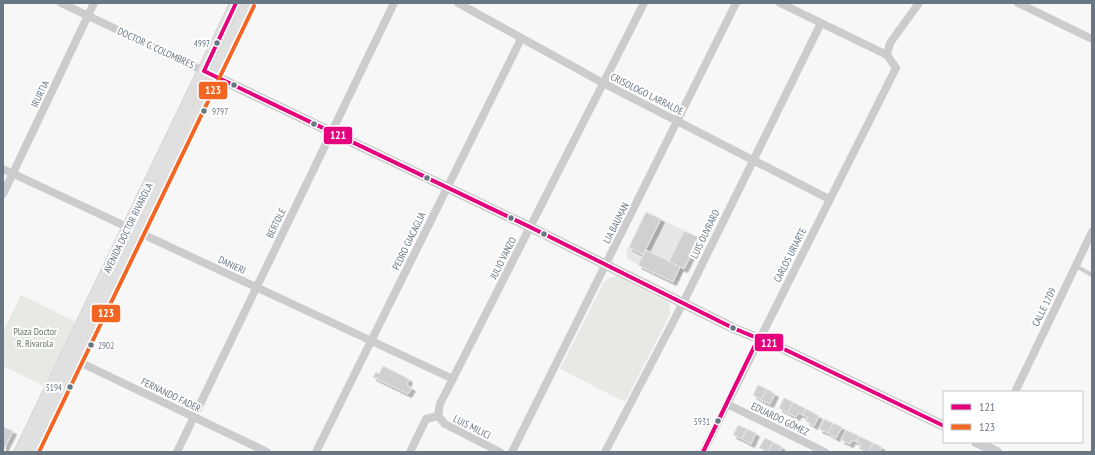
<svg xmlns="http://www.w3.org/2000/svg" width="1095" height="455" font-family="'PT Sans Narrow',sans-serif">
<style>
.built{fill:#e6e7e8}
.green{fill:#e6e9e4}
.building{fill:#ced0d1;stroke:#e6e6e6;filter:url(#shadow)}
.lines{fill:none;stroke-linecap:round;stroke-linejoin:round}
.secondary-casing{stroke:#d4d5d6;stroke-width:13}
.service{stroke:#ccccce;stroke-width:4}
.minor{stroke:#ccccce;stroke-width:8}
.tertiary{stroke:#ccccce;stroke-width:10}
.secondary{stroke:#e0e0e1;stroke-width:11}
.bus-1-casing{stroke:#fff;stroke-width:7}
.bus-2-casing{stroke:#fff;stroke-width:7}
.bus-1{stroke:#e5007d;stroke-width:4}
.bus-2{stroke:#f26522;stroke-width:4}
.bus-dot{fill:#697785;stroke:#fff;stroke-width:1.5}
.labels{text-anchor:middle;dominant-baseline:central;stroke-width:4;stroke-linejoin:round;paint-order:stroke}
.bus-label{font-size:9px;fill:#697785;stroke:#fff;text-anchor:end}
.street-label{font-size:10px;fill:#697785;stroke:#fff}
.park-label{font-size:10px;fill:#667763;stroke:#fff}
.line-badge{stroke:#fff;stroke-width:1.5}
.badge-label{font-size:11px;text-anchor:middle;font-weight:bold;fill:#fff}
</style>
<defs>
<filter id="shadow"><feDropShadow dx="3.5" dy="3.5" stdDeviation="0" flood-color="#0004"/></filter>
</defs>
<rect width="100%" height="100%" fill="#f7f7f7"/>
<path class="built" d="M646,212l54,26 -21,42 -6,2 -46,-23v-9z"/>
<g class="green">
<path d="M617,276l51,26 2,5v7l-45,88 -65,-33 44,-87 5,-4z"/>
<path d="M21,295l55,27 -32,64 -41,-20v-34z"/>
</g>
<g class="building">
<path d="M646,212l15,7 -18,36 -14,-8z"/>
<path d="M684,231l16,7 -16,31 -15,-7z"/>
<path d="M646,250l34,17 -7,15 -35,-17z"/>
<path d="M383,366l26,13 -2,6 5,3 -4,6 -35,-17 3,-5 3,2z"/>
<path d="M758,385l9,4 -6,11 -8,-5z"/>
<path d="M767,389l8,5 -5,10 -9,-4z"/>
<path d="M784,398l9,4 -5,11 -9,-5z"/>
<path d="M793,402l13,7 -3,6 -4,-2 -3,4 -8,-4z"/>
<path d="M806,409l13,7 -5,10 -8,-5 2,-4 -5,-2z"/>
<path d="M824,419l9,4 -5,10 -9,-4z"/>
<path d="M833,423l9,4 -6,11 -8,-5z"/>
<path d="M738,425l9,4 -5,10 -9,-4z"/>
<path d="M3,427l10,4 -10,20z"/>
<path d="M747,429l9,4 -5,11 -9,-5z"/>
<path d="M846,430l13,6 -2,6 -5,-2 -2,4 -9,-4z"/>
<path d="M859,436l14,7 -4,9 -10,-3 2,-4 -4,-3z"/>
<path d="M765,438l8,4 -5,10 -9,-4z"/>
<path d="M773,442l9,5 -2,4 2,1h-14z"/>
<path d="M873,443l9,4 -3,5h-10z"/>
</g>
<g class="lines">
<g class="secondary-casing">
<g id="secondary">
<path d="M20,452l216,-449"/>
<path d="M32,452l217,-449"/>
</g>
</g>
<path class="service" d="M1076,266l16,9"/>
<g class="minor">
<path d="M61,3l143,68"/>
<path d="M458,3l145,80 226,116"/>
<path d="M1018,3l74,36"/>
<path d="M887,55l3,-12 29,-40"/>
<path d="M3,169l450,210"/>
<path d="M3,194l91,-191"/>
<path d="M71,358l196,94"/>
<path d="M1015,392l77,-160"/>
<path d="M727,404l98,48"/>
<path d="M438,416l2,-12 204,-401"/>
<path d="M438,416l7,8 55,28"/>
<path d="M177,452l217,-449"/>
<path d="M316,452l205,-413"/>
<path d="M410,452l16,-33 12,-3"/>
<path d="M512,452l224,-449"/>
<path d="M605,452l78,-149 138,-280"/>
<path d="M703,452l193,-384 -9,-13 -107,-52"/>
</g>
<g class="tertiary">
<path d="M204,71l326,156 203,101 53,22 158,76"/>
<path d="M976,442l21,10"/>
</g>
<use href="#secondary" class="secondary"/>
<g class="bus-1-casing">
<g id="bus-1">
<path d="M236,3l-32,68 326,156 203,101 53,22 158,76"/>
<path d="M703,452l55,-113"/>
</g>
</g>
<g class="bus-2-casing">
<path id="bus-2" d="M39,452l215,-446"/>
</g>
<use href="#bus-1" class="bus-1"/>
<use href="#bus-2" class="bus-2"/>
</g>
<g class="bus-dot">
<circle cx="217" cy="43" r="3.5"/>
<circle cx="234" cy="85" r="3.5"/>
<circle cx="204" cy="111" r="3.5"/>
<circle cx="314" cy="124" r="3.5"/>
<circle cx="427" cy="178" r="3.5"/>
<circle cx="511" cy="218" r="3.5"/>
<circle cx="544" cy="234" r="3.5"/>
<circle cx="733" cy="328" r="3.5"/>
<circle cx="91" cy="345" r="3.5"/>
<circle cx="70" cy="387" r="3.5"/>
<circle cx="718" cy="421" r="3.5"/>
</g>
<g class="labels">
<g class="bus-label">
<text x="210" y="43">4997</text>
<text x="212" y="111" text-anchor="start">9797</text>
<text x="98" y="345" text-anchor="start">2902</text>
<text x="62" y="387">5194</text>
<text x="710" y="421">5931</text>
</g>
<g class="street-label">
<text transform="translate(156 48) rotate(25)">DOCTOR G. COLOMBRES</text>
<text transform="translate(40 94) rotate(-64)">IRURTIA</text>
<text transform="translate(647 94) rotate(27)">CRISOLOGO LARRALDE</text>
<text transform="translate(276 223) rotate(-64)">BERTOLE</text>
<text transform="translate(616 223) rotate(-63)">LIA BAUMAN</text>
<text transform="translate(128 228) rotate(-64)">AVENIDA DOCTOR RIVAROLA</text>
<text transform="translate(705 234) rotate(-64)">LUIS OUVRARD</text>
<text transform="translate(409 241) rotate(-64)">PEDRO GIACAGLIA</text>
<text transform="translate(790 255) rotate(-63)">CARLOS URIARTE</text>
<text transform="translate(503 258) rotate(-63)">JULIO VANZO</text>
<text transform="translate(232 265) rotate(25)">DANIERI</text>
<text transform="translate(1044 307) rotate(-64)">CALLE 1709</text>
<text transform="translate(171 395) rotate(26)">FERNANDO FADER</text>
<text transform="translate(780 419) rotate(26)">EDUARDO GÓMEZ</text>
<text transform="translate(472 427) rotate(27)">LUIS MILICI</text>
</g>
<g class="park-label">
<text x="35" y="331">Plaza Doctor<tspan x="35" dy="12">R. Rivarola</tspan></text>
</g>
</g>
<g class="line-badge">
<rect x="198" y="81" width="30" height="19" rx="4" fill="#f26522"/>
<rect x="323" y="126" width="30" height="19" rx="4" fill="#e5007d"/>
<rect x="91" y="304" width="30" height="19" rx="4" fill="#f26522"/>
<rect x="754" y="333" width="30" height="19" rx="4" fill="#e5007d"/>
</g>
<g class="badge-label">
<text x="213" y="94">123</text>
<text x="338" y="139">121</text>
<text x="106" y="317">123</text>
<text x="769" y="347">121</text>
</g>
<rect width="1095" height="455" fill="none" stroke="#697785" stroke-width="8"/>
<rect x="943" y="391" width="140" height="52" fill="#ffffff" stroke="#c3c9ce"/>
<rect x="951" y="404" width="20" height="6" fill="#e5007d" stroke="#c3c9ce"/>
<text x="979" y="411" font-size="12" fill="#697785">121</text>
<rect x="951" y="424" width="20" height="6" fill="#f26522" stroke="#c3c9ce"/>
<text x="979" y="431" font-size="12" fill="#697785">123</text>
</svg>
